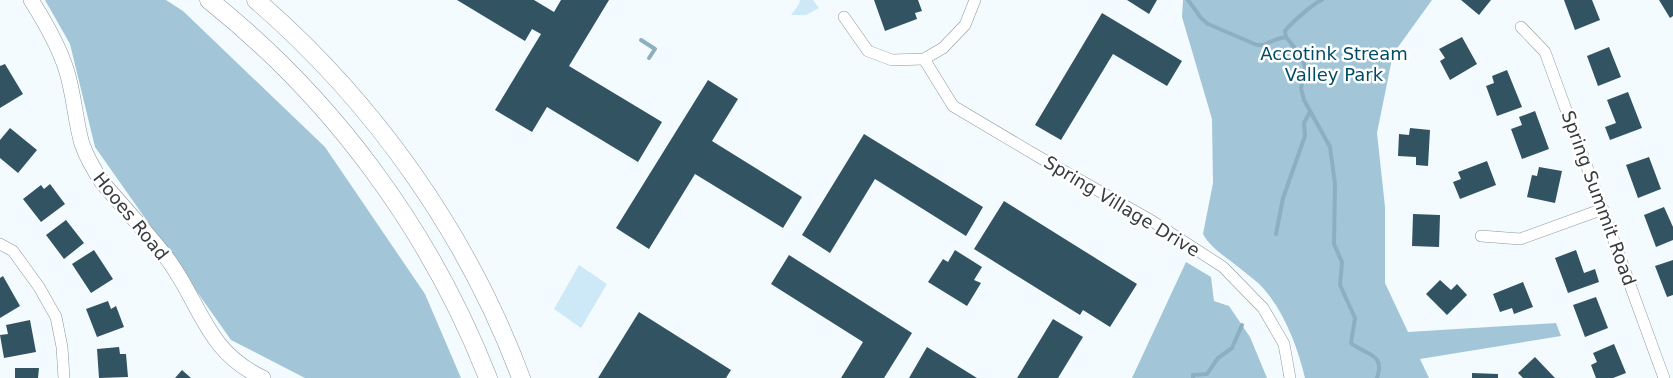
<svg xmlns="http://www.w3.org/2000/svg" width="1673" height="378" font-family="'DejaVu Sans',sans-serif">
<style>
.green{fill:#cde9f7}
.forest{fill:#a2c6d8}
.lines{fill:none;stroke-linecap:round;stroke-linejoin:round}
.stream{stroke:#8cb0c1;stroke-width:4}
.building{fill:#325362}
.street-casing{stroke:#8b979c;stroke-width:12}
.secondary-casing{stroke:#8b979c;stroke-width:16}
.primary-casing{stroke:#8b979c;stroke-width:19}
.street{stroke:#fff;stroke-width:11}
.secondary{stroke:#fff;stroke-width:15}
.primary{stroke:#fff;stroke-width:18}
.labels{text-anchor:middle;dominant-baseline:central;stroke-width:5;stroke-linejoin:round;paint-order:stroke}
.park-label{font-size:18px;fill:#014c65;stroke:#fff}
.street-label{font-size:18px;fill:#373c3e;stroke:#fff}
</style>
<rect width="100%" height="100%" fill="#f4fbff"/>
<g class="green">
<path d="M800,0h13l6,8 -13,7h-15l8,-11z"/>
<path d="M579,265l28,19 -26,44 -27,-19z"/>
</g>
<g class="forest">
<path d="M45,0h121l17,11 142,136 100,147 36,84h-156l-74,-38 -136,-193 -25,-103z"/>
<path d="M1183,0h249l-39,54 -16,79 8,74v76l23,49 148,-9 5,13 -141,23 9,19h-124c-7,-30 -21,-67 -42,-90 -6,-7 -14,-12 -21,-18 -13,-11 -31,-21 -39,-36l10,-51 -1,-64 -30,-102z"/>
<path d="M1186,262l25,15 3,24 15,5 21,31 17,41h-135z"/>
</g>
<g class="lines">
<g class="stream">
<path d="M1188,0l13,18 7,6 49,21h6l14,-6 9,-2"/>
<path d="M1322,0c-8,3 -31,23 -37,31l1,6 16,20 3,10 -4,21 3,12 26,47 5,37 -1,60 8,18 -2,23 15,33 -4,25c14,12 35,10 26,35"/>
<path d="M641,40l14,9 -6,9"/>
<path d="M1276,234l7,-36 22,-62 -1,-13 6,-11"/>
<path d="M1193,378v-3l14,-1 11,-16 14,-10 10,-23"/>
</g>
</g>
<g class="building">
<path d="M457,0h77l20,12 7,-12h48l-40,66 93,56 -24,40 -91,-55 -15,25 -37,-22 46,-76 -9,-5 -7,12z"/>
<path d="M874,0h44l4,11 -7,2 2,6 -32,12z"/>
<path d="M1127,0h30l-8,14z"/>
<path d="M1461,0h30l-12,15z"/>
<path d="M1564,0h28l8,20 -25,10z"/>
<path d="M1659,0h14v16l-3,2z"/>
<path d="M1102,13l80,48 -15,25 -54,-32 -52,86 -26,-15z"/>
<path d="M1462,37l15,27 -27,16 -10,-19 5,-3 -6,-9z"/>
<path d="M1609,47l12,30 -23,9 -11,-30z"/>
<path d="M5,64l18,30 -23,14v-42z"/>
<path d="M1507,70l15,37 -25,9 -11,-30 8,-3 -2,-7z"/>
<path d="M708,80l30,19 -26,42 90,56 -19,31 -88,-54 -46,75 -33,-21z"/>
<path d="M1628,92l14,36 -32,12 -5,-13 11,-4 -9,-23z"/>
<path d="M1535,111l14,38 -27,10 -11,-30 11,-4 -3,-8z"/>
<path d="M10,128l27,22 -19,23 -18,-15v-18z"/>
<path d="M1410,128l20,2 -2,36 -12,-1v-8l-18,-1 1,-22 10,1z"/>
<path d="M864,134l119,73 -17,29 -91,-57 -45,74 -28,-18z"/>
<path d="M1649,157l12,32 -23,9 -12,-33z"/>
<path d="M1487,161l9,24 -36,14 -7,-17 8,-3 -3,-7z"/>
<path d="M1539,167l23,4 -7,32 -28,-6 5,-22 5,1z"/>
<path d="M50,184l15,20 -24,18 -18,-23 18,-14 3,4z"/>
<path d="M1004,201l133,83 -27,43 -27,-17 -3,5 -106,-66z"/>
<path d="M1664,207l9,20v13l-17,7 -12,-32z"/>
<path d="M1413,214l27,1 -1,32 -27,-1z"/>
<path d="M66,220l18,23 -20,16 -18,-24z"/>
<path d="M94,250l19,29 -22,14 -19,-29z"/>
<path d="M955,250l27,17 -8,13 7,3 -14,23 -39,-24 15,-23 5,3z"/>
<path d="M1576,250l8,23 11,-4 4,13 -31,11 -13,-35z"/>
<path d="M789,255l123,78 -28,45h-43l22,-36 -92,-58z"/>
<path d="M1673,260v35l-6,2 -12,-31z"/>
<path d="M3,276l17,30 -20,12v-40z"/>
<path d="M1440,280l11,10 6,-6 10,11 -20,20 -21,-21z"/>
<path d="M1523,282l10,25 -19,7 -2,-6 -12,4 -7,-18z"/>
<path d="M1596,297l12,31 -23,9 -12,-32z"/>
<path d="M108,301l3,8 5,-3 8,21 -27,10 -11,-28z"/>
<path d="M639,312l92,58 -5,8h-128z"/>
<path d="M1053,319l30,18 -25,41h-41z"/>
<path d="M30,320l6,32 -32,6 -4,-23 8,-1 -2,-9z"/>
<path d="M1614,344l12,29 -13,5h-17l-5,-13 6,-3 -4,-9z"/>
<path d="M119,347l1,7h6l2,23 -29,1 -2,-29z"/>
<path d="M927,347l50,31h-68z"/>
<path d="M1535,357l20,21h-32l-5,-5z"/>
<path d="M15,368h24l-1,10h-23z"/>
<path d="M182,370l9,8h-16z"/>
<path d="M1472,373l26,1v4h-26z"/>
</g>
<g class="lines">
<g class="street-casing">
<g id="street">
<path d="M844,17l24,34 24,9 32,-1 19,-11 22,-23 10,-25"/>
<path d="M1521,27l24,25 119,326"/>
<path d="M924,59l29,47 86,51 113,64 71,46 40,41 21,36 6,34"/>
<path d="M1481,236l39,3 83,-30"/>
<path d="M0,244l13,7 26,36 17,30 6,30 2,31"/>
</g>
</g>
<g class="secondary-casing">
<path id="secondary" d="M31,0c14,22 27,44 35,69 8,24 9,51 16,75 5,14 12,26 20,38 22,26 46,51 67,79 33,46 37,90 94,117"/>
</g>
<g class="primary-casing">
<g id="primary">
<path d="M209,0c124,99 221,230 279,378"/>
<path d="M256,0c117,101 211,233 265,378"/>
</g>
</g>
<use href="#street" class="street"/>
<use href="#secondary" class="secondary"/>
<use href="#primary" class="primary"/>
</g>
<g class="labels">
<g class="park-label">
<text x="1334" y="53">Accotink Stream<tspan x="1334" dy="21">Valley Park</tspan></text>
</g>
<g class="street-label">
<text transform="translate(1599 198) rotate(70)">Spring Summit Road</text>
<text transform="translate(1122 206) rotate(31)">Spring Village Drive</text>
<text transform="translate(131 216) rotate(51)">Hooes Road</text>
</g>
</g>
</svg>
